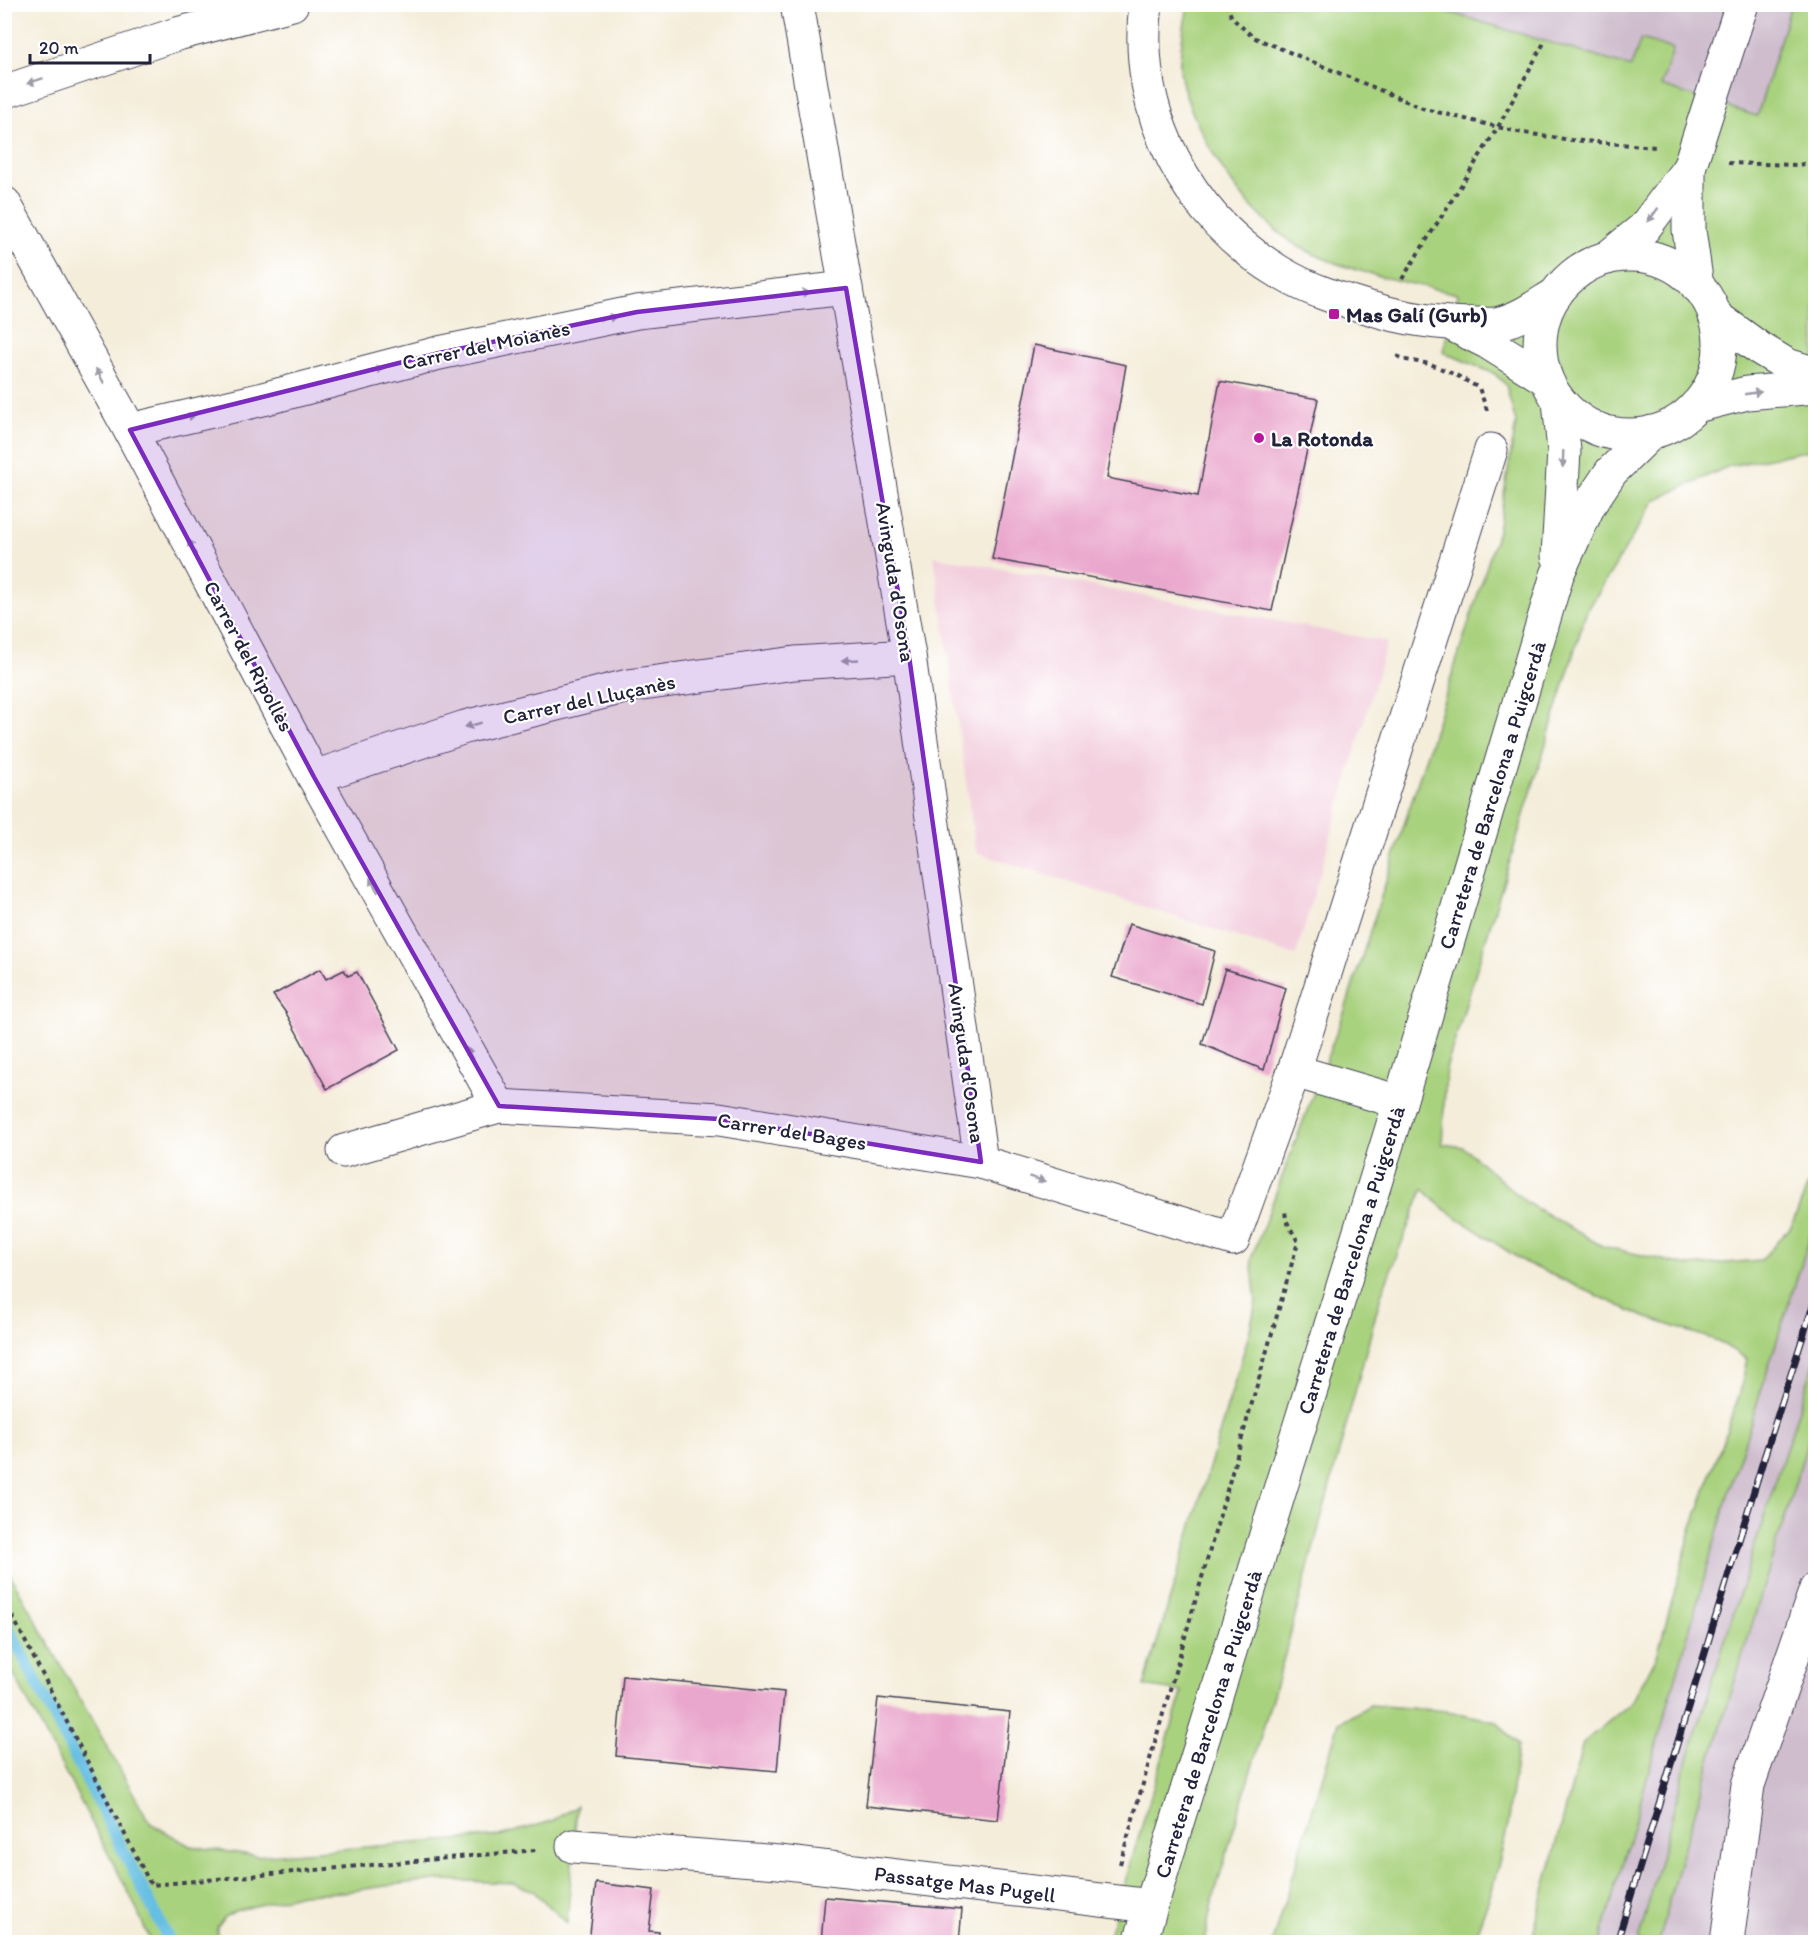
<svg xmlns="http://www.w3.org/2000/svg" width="1820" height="1947" font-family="Itim,sans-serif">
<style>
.built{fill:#f3cfde}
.industrial{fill:#cfbdce}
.green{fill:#a9d27e;stroke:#667a5c;stroke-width:1.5}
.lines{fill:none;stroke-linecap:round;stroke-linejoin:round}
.stream{stroke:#65bee3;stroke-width:12}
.building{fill:#eaa7cd}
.minor-casing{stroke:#424053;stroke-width:35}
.path{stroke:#424053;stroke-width:4;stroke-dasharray:4.5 4.5;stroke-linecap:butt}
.minor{stroke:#fff;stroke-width:33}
.rail-casing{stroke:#22223b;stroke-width:7}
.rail{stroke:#fff;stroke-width:4.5;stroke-dasharray:14;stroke-linecap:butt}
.oneway{fill:#9c9ca7}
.marked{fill:#7b2cbf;fill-opacity:0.2;stroke:#7b2cbf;stroke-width:4.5;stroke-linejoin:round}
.poi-dot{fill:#b5179e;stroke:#fff;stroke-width:2}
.labels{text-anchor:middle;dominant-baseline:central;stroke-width:4.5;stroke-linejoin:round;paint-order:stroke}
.poi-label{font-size:21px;font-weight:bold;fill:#22223b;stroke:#fff;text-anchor:start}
.street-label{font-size:21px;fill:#22223b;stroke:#fff}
</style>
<rect width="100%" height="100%" fill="#fff"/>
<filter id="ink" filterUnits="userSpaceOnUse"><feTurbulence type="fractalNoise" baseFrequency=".0167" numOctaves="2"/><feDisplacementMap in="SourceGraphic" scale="12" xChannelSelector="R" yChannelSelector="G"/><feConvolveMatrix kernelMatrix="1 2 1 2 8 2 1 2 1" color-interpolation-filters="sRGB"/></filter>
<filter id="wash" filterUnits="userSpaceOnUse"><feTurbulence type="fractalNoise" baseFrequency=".008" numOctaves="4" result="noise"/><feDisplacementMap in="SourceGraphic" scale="24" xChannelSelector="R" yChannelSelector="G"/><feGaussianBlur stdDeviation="1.35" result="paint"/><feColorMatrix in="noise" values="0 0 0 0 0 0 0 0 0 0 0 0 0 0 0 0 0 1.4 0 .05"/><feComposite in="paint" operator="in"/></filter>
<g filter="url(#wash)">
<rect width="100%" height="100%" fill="#f4edda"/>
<path class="built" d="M934,556l453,86 -91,314 -320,-104z"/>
<g class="industrial">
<path d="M1412,5h379l-34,111z"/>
<path d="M1815,1221v139l-64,197 -68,218 -45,167h-38l130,-454z"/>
<path d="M1815,1418v524h-157l20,-75z"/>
</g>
<g class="green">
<path d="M1188,5h237l206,62 10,-28 32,10 -12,37 96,30 34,-111h24v444l-86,17 -74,34 -69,113 -140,456 -4,75 21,3 64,56 75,43 87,20 72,-6 30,-33 24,-58v52l-85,267 -130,454h-69l52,-199 49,-41 25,-46 34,-126 49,-137 7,-34 -29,-18 -76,-25 -118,-54 -80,-53 -21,-20 -42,106 -96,359 -73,249 -8,39h-97l75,-250 -38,-6 105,-352 7,-32 -5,-43 94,-249 153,-479 18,-108 -10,-38 -11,-11 -52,-22 15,-58c-49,-11 -117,-23 -160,-48 -22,-13 -48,-39 -63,-59 -21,-28 -53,-85 -55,-119 -1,-18 5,-45 8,-63z"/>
<path d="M1815,1360v58l-137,449 -20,75h-20l45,-167 68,-218z"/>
<path d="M4,1564l146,259 40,23 67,10 243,-20 52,-15 25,-15 -10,117 -34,-32 -20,-8 -70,-3 -36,3 -64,9 -41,2 -67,17 -11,6 -7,10 1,15h-67l-20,-45 -126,-239z"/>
<path d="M1370,1705l77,6 49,10 22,24 -12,89 -14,56 -19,52h-201l67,-219z"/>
</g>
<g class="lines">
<path class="stream" d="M4,1619l166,323"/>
</g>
<g id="blocks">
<g class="building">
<path d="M1034,345l92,20 -19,113 91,18 22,-115 98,18 -46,212 -280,-52z"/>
<path d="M1129,924l86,27 -13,53 -90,-27z"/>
<path d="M320,969l6,10 18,-9 4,6 9,-4 42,78 -72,39 -41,-76 -13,-18z"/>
<path d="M1225,969l61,19 -22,82 -62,-26z"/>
<path d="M623,1676l161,16 -7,79 -161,-15z"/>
<path d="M878,1698l132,14 -12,108 -132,-14z"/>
<path d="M596,1883l58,7 -5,41 10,1 -1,10h-69z"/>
<path d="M825,1897l137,12 -3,33h-138z"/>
</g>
</g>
</g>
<g filter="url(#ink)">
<use href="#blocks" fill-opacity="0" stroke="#424053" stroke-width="1.5"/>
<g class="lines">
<g class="minor-casing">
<g id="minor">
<path d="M797,4l112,652 72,506"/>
<path d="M1146,4c-14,109 42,214 135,269 28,17 58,26 89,35 34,11 71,16 108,16 7,0 15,1 22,-1 21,-5 38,-18 56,-29"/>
<path d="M4,92l173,-58 115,-30"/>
<path d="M4,203l126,227 184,347 185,329"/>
<circle cx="1630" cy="345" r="90"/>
<path d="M1607,258l37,-30 45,-60"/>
<path d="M1697,286l-8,-56v-62l53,-164"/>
<path d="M1715,316l44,32 28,17 29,9"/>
<path d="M1455,326l32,16 59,37"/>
<path d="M1696,406l51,-13 69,-6"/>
<path d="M130,430l133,-31 176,-46 198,-41 209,-24"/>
<path d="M1558,556l6,-105 -5,-50"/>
<path d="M314,777l151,-50 163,-41 167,-23 114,-7"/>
<path d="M1294,1071l106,31"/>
<path d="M344,1151l155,-45 220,13 262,43 252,77 61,-168 197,-621"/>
<path d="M573,1846l206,16 372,44"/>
<path d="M1140,1942l260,-840 157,-527 32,-70 22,-33 41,-40"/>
<path d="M1727,1942l21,-157 68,-196"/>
</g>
</g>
<g class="path">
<path d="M1226,4l6,14 21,19 172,72 93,23 53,8 85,7"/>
<path d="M1728,163l71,2 17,-4"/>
<path d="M1402,279l96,-152 47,-86"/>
<path d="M1397,356l9,4 24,4 26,11 23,13 9,25"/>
<path d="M4,1600l147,285 385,-35"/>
<path d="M1120,1864l178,-622 -12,-22 -1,-10"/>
</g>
<use href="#minor" class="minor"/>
<g class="rail-casing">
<path id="rail" d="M1617,1942l146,-481 53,-165"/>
</g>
<use href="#rail" class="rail"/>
</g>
<defs><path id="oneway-solid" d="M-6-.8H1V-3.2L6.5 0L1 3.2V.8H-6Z" transform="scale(1.5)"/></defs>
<g class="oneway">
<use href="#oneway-solid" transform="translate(35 81) rotate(161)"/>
<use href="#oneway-solid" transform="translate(1653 215) rotate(127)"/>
<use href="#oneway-solid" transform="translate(801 293) rotate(-6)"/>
<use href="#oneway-solid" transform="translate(608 318) rotate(-12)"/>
<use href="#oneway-solid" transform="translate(376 370) rotate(-15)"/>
<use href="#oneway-solid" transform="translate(100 376) rotate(-119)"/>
<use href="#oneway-solid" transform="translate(1753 393) rotate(-8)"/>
<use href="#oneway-solid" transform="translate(187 417) rotate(-13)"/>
<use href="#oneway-solid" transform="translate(1563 459) rotate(92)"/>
<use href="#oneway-solid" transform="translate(192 547) rotate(-118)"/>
<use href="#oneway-solid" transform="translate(850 660) rotate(177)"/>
<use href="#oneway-solid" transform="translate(473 725) rotate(165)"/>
<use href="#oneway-solid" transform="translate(374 885) rotate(-119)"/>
<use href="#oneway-solid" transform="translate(470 1055) rotate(-120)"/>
<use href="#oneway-solid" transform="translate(1037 1179) rotate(17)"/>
</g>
</g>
<path class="marked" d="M846,288l63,368 72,506 -262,-43 -220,-13 -185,-329 -184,-347 309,-77 198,-41z"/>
<g class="poi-dot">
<rect x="1328" y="308" width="12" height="12" rx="3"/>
<circle cx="1259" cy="438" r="6"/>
</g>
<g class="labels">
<g class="poi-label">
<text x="1346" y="314">Mas Galí (Gurb)</text>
<text x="1271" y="438">La Rotonda</text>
</g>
<g class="street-label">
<text transform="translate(486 345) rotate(-12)">Carrer del Moianès</text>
<text transform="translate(896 582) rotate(81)">Avinguda d'Osona</text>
<text transform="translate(249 656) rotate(62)">Carrer del Ripollès</text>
<text transform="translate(589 699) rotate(-12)">Carrer del Lluçanès</text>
<text transform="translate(1492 795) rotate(-73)">Carretera de Barcelona a Puigcerdà</text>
<text transform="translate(967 1063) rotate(82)">Avinguda d'Osona</text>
<text transform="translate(792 1131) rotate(9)">Carrer del Bages</text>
<text transform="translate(1351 1260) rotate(-73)">Carretera de Barcelona a Puigcerdà</text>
<text transform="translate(1208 1724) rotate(-73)">Carretera de Barcelona a Puigcerdà</text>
<text transform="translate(965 1884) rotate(7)">Passatge Mas Pugell</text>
</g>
</g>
<rect width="1820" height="1947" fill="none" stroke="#fff" stroke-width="24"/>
<path d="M30 54v9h120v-9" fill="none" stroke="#22223b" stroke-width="3"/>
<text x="39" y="54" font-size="18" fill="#22223b" stroke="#ffffff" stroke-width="4.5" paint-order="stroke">20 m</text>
</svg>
